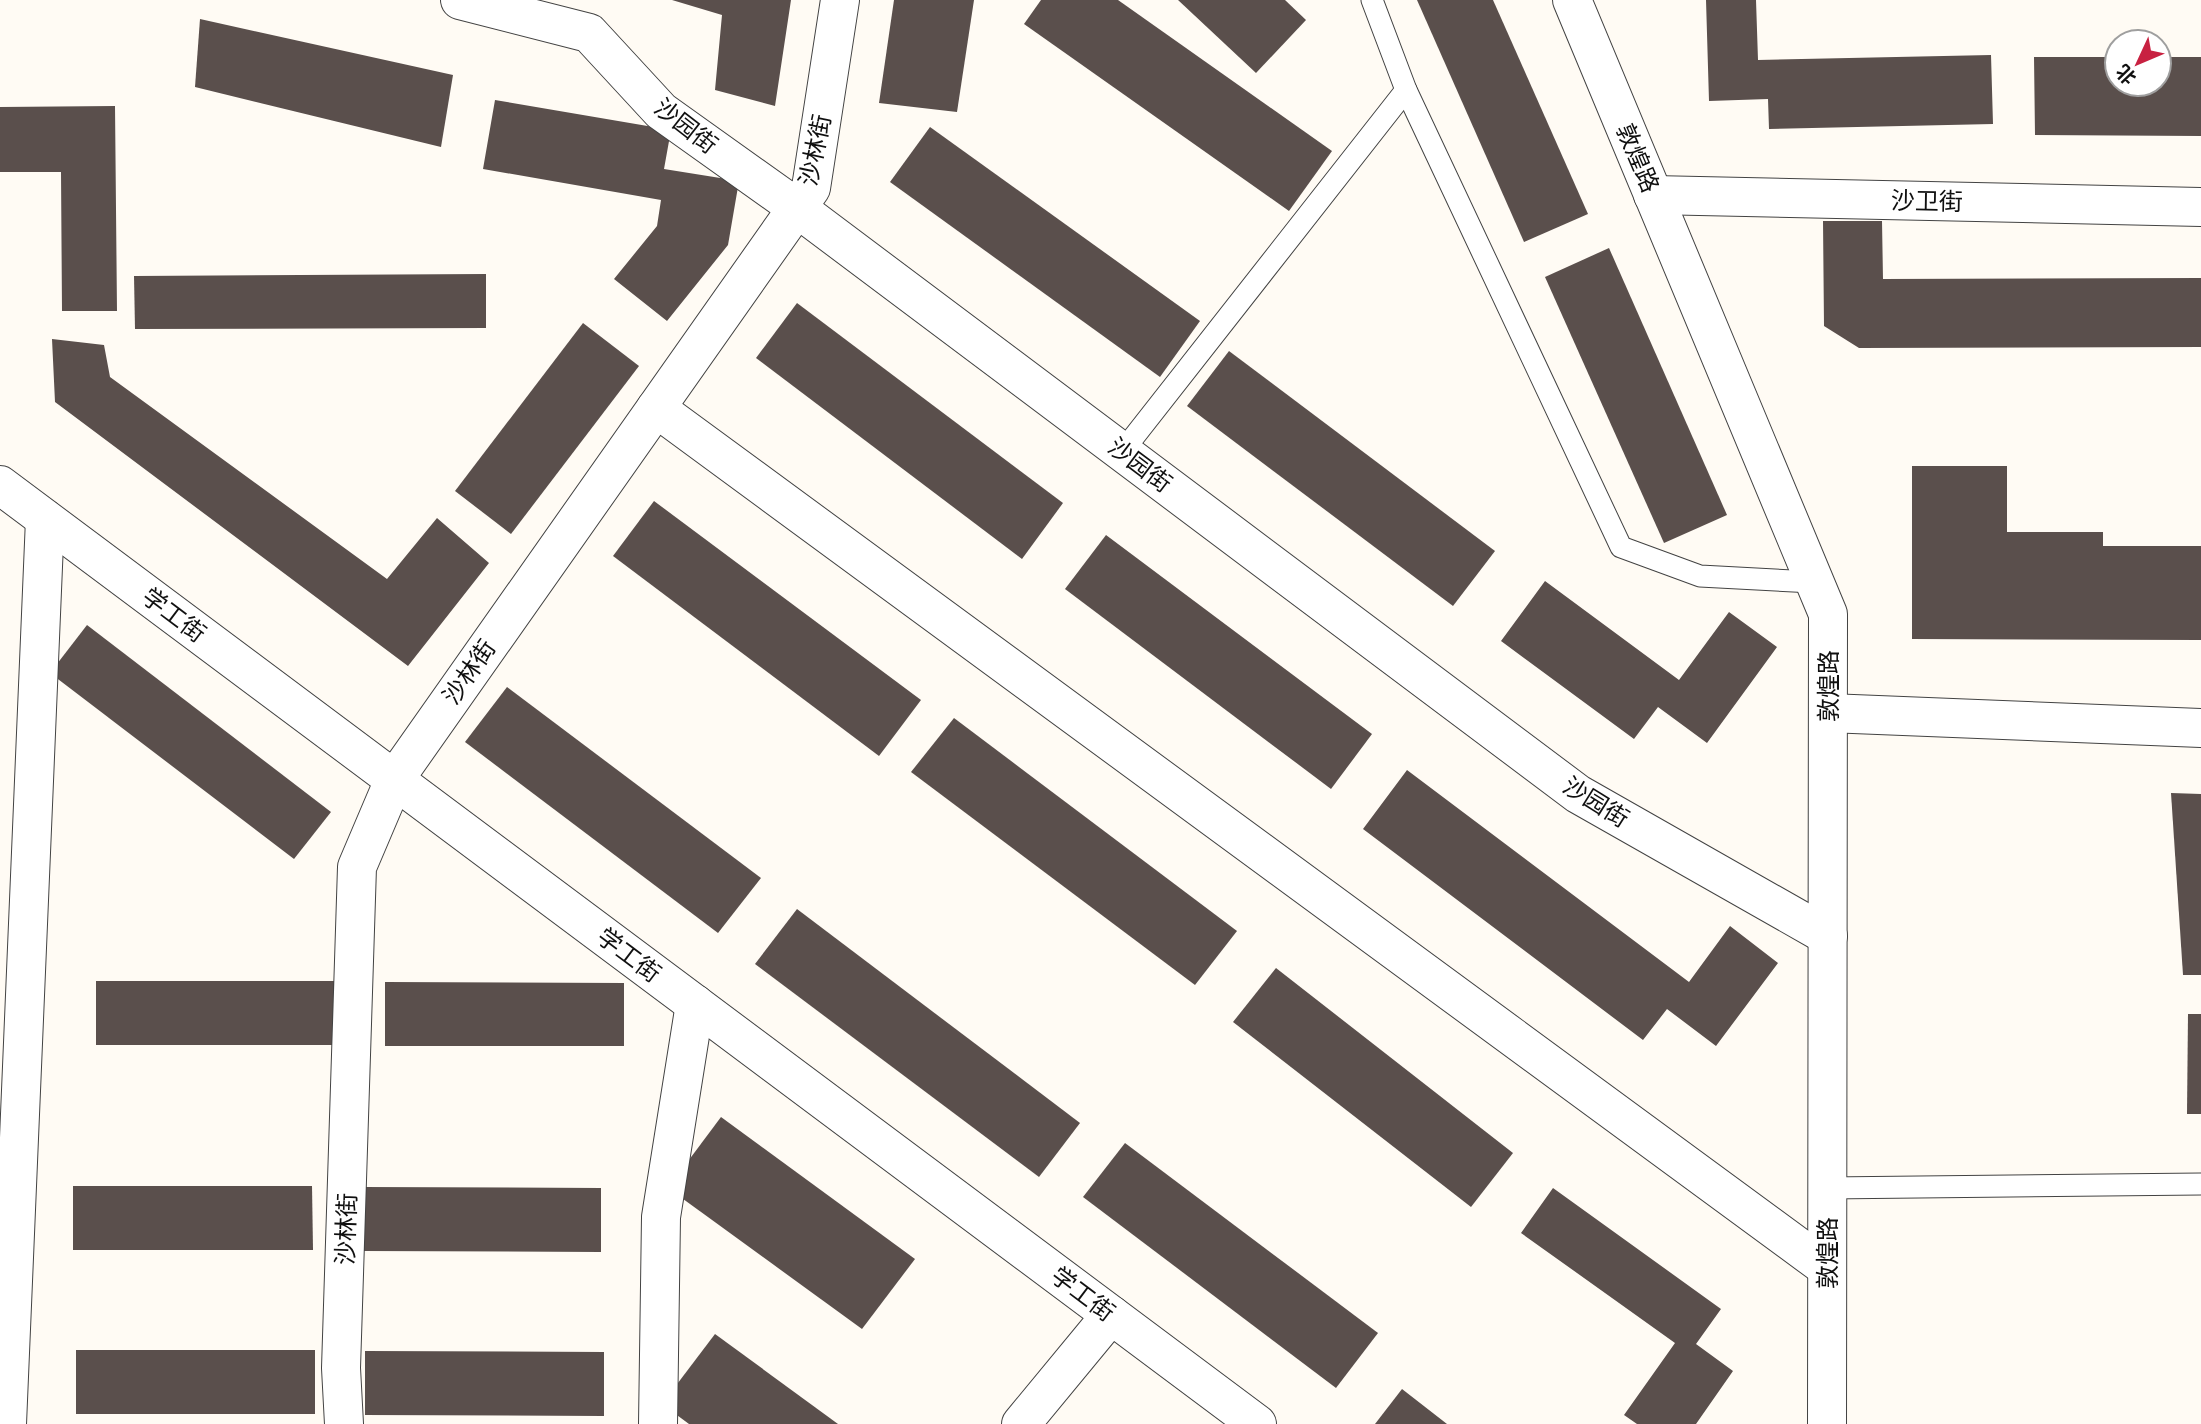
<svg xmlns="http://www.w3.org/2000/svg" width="2201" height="1424" font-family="'Crimson Pro','Noto Sans SC',serif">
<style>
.building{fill:#5a4f4c}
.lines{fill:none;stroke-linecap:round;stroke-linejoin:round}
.lane-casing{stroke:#434343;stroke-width:23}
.street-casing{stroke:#434343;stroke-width:40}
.lane{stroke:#fff;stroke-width:21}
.street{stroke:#fff;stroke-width:38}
.labels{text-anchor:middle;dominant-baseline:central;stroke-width:7;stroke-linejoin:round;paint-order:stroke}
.street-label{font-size:24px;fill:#101010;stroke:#fff}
</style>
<rect width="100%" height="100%" fill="#fffbf4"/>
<g class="building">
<path d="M672,0h119l-16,106 -60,-16 7,-75z"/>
<path d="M894,0h80l-17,112 -78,-9z"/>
<path d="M1041,0h77l214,151 -43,60 -265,-187z"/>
<path d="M1178,0h107l21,20 -50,53z"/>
<path d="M1417,0h76l95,214 -64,28z"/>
<path d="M1706,0h50l2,60 233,-5 2,69 -224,5 -1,-30 -59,2z"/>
<path d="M200,19l253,56 -12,72 -246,-60z"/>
<path d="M2034,57h83v27h42v-27h42v79l-166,-1z"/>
<path d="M495,100l176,30 -7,39 75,12 -11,64 -61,76 -53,-42 43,-53 4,-26 -178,-31z"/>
<path d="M115,106l2,205h-55l-1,-139h-61v-65z"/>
<path d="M930,127l270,194 -40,56 -270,-195z"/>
<path d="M1823,221h59l1,58 318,-1v69l-342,1 -35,-22z"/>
<path d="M1609,248l118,267 -63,28 -119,-266z"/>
<path d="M486,274v54l-351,1 -1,-53z"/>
<path d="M797,303l266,200 -41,56 -266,-201z"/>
<path d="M583,323l56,43 -128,168 -56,-43z"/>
<path d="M52,339l52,6 6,32 277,202 50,-61 52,45 -81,103 -353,-264z"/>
<path d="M1229,351l266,200 -42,55 -266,-200z"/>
<path d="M1912,466h95v66h96v14h98v94l-289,-1z"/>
<path d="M654,501l267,199 -42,56 -266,-200z"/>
<path d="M1106,535l266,199 -41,55 -266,-200z"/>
<path d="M1545,581l134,99 50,-68 48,35 -70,96 -49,-36 -24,32 -133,-98z"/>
<path d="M87,625l244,187 -37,47 -244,-186z"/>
<path d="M507,687l254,191 -43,55 -253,-191z"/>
<path d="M954,718l283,213 -42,54 -284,-213z"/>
<path d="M1407,770l282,212 41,-56 48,37 -62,83 -49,-37 -24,31 -280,-211z"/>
<path d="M2171,793l30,1v181h-18z"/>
<path d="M797,909l283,214 -41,54 -284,-213z"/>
<path d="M1276,968l237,185 -42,54 -238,-185z"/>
<rect x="96" y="981" width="239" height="64"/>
<path d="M385,982l239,1v63h-239z"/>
<path d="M2188,1014h13v100h-14z"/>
<path d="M721,1117l194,142 -53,70 -194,-141z"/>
<path d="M1125,1143l253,190 -42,55 -253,-191z"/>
<path d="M73,1186h239l1,64h-240z"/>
<path d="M362,1187l239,1v64l-238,-1z"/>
<path d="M1553,1188l168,121 -25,35 37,27 -37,53h-59l-13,-9 51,-72 -154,-110z"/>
<path d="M715,1334l123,90h-149l-27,-20z"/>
<rect x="76" y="1350" width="239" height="64"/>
<path d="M365,1351l239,1v64l-239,-1z"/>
<path d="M1402,1389l45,35h-72z"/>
</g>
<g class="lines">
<g class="lane-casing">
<g id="lane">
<path d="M1406,90l215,457 79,29 113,6"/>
<path d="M1122,452l284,-362 -34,-90"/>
<path d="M1827,1188l374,-4"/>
</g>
</g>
<g class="street-casing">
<g id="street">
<path d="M460,0l129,33 72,78 136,97 781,586 250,142"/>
<path d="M1572,0l256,614 -1,810"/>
<path d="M1653,195l548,12"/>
<path d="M656,408l1171,860"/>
<path d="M0,485l1257,939"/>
<path d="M1828,713l373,15"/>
<path d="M7,1424l38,-905"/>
<path d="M344,1424l-3,-56 16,-501 37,-87 417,-592 29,-188"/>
<path d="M658,1424l3,-207 34,-213"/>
<path d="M1021,1424l90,-109"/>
</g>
</g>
<use href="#lane" class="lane"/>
<use href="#street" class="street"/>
</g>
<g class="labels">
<g class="street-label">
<text transform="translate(686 126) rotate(38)">沙园街</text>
<text transform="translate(815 150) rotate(-78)">沙林街</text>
<text transform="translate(1638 158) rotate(67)">敦煌路</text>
<text transform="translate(1927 201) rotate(1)">沙卫街</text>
<text transform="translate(1140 465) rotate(37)">沙园街</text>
<text transform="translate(174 615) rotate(37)">学工街</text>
<text transform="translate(469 672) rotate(-55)">沙林街</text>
<text transform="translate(1828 686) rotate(-90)">敦煌路</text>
<text transform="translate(1596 802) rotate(32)">沙园街</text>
<text transform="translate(629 955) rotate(37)">学工街</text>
<text transform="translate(346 1229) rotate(-88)">沙林街</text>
<text transform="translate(1827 1253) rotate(-90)">敦煌路</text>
<text transform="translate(1083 1294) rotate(37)">学工街</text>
</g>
</g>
<g transform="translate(2138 63) rotate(226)"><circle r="33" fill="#ffffff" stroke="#9f9f9f" stroke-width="2"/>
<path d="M0-5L12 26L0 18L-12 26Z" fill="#c82141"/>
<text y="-10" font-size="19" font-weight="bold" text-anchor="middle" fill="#101010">北</text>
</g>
</svg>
